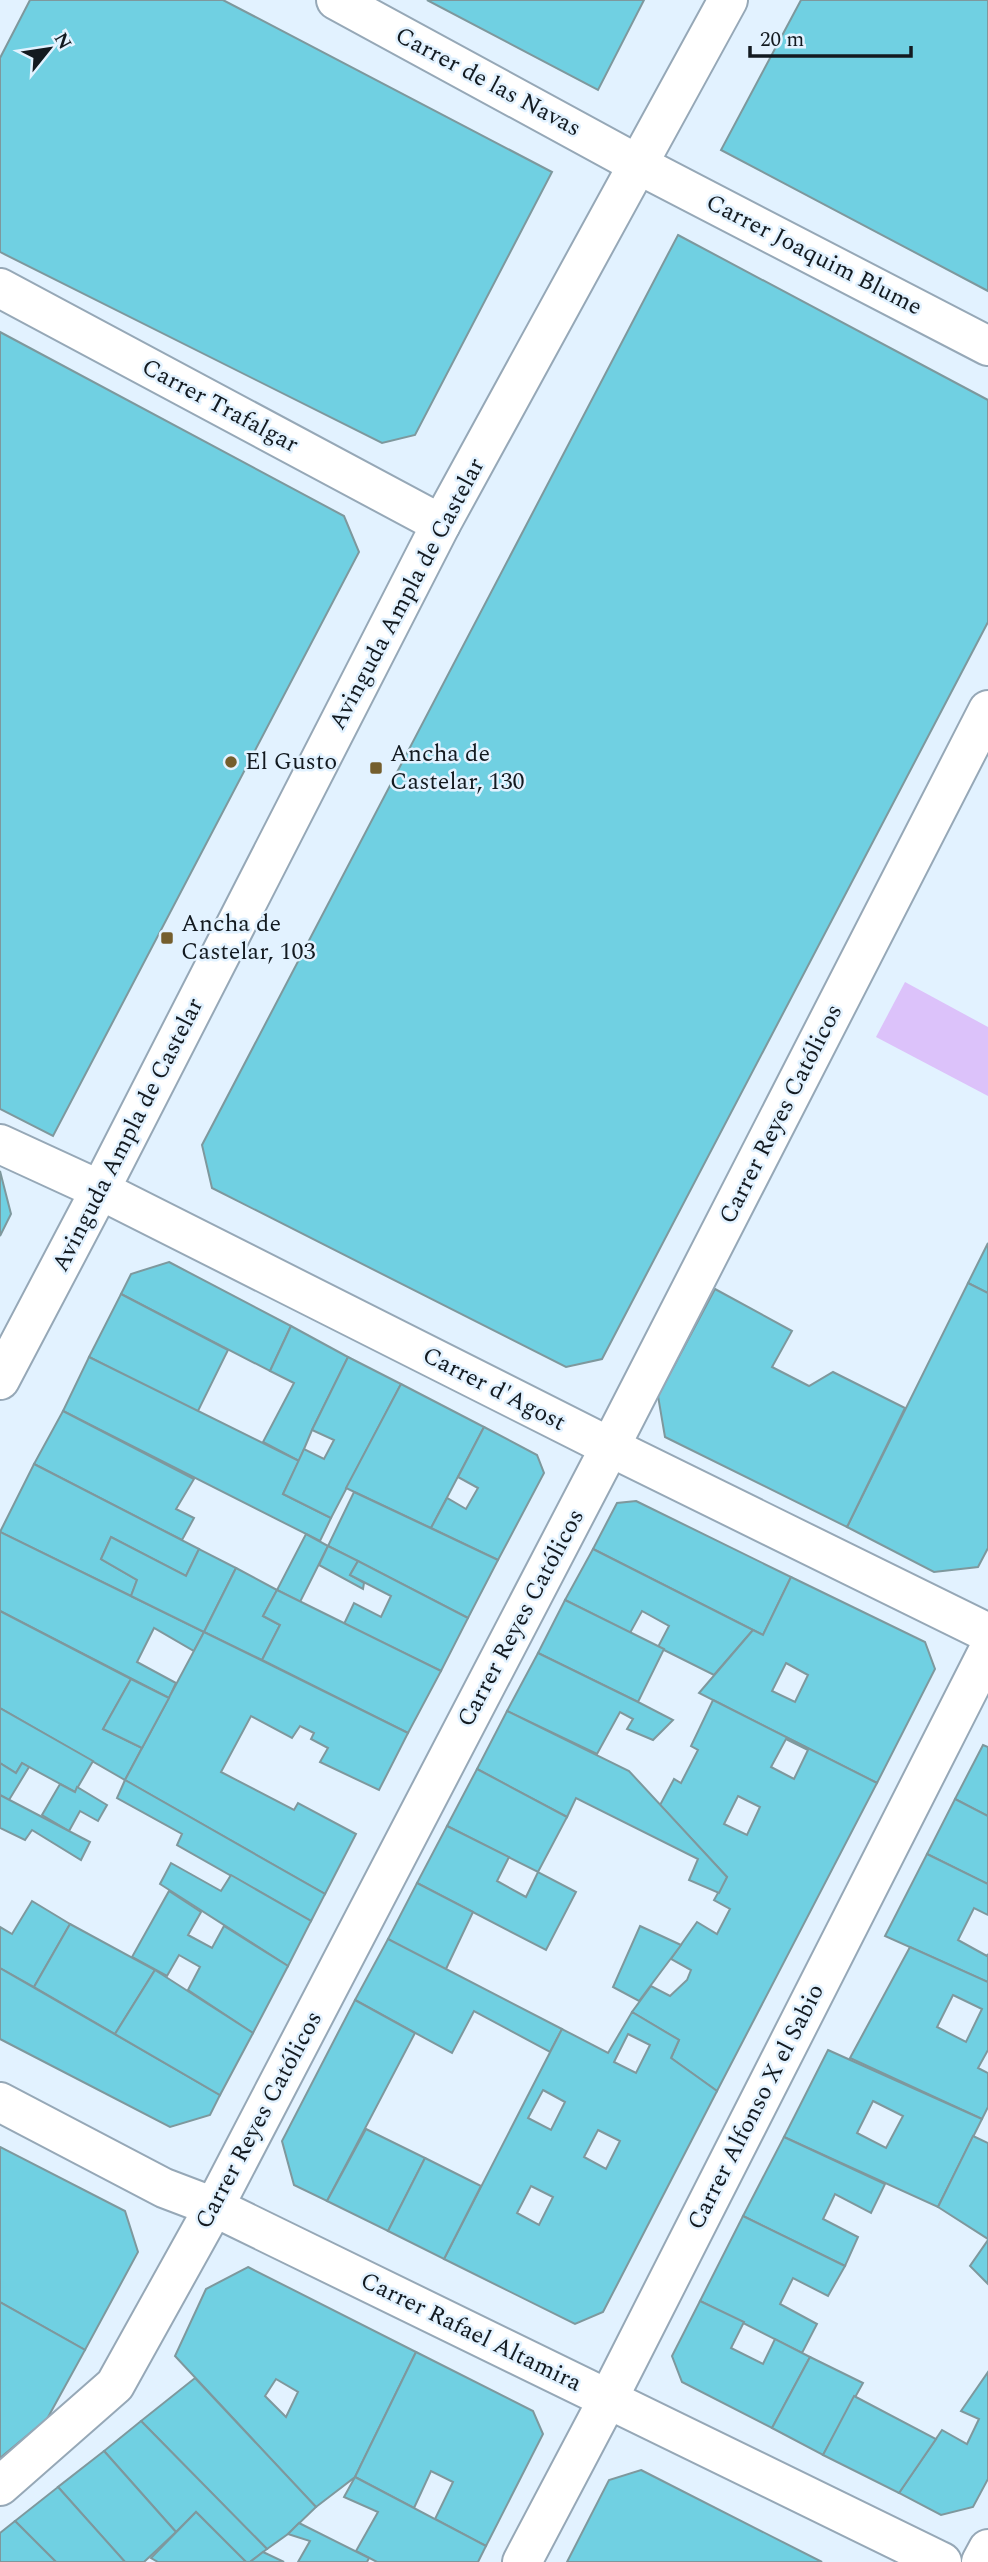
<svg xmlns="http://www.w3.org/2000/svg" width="988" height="2562" font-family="Spectral,serif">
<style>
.green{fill:#dcc2fa}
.building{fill:#70d0e2;stroke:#7e989d;stroke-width:2;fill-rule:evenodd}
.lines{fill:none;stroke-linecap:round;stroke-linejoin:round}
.street-casing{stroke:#96a8b7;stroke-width:42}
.secondary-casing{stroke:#96a8b7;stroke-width:42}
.street{stroke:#fff;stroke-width:38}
.secondary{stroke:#fff;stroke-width:38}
.poi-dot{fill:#745e2d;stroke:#e2f2ff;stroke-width:2.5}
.labels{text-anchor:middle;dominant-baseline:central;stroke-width:5;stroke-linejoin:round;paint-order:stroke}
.street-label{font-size:24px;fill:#131a20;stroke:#e2f2ff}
.poi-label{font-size:24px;fill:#131a20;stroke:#e2f2ff;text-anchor:start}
</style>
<rect width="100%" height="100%" fill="#e2f2ff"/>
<path class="green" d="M905,982l83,45v69l-112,-59z"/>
<g class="building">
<path d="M30,0h193l329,172 -137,263 -33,8 -382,-191v-194z"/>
<path d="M427,0h217l-46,90z"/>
<path d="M801,0h187v291l-267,-141z"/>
<path d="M678,235l310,165v222l-386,737 -36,8 -354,-179 -10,-43z"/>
<path d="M0,332l344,184 15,36 -306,584 -53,-27z"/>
<path d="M0,1171l11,43 -11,22z"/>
<path d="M988,1243v50l-20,-10z"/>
<path d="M169,1262l122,64 -21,45 -149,-77 10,-20z"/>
<path d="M968,1283l20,10v255l-10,19 -44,5 -87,-45z"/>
<path d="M715,1289l77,42 -20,36 37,19 24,-14 72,36 -58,119 -182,-90 -7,-41z"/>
<path d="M121,1294l107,56 -31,63 -108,-56z"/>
<path d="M291,1326l57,31 -36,73 -13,31 -36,-19 31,-59 -24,-12z"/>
<path d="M89,1357l210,104 -16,33 48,24 -11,23 -257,-130z"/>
<path d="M348,1357l53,27 -70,134 -48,-24 21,-45 20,10 10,-19 -22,-10z"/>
<path d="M401,1384l83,43 -53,101 -85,-40z"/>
<path d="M63,1411l131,68 -18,30 18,9 -12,22 -148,-76z"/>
<path d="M484,1427l53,28 7,18 -46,87 -67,-32 16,-30 19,11 12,-21 -20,-11z"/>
<path d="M34,1464l165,85 -13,27 -75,-39 -10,22 36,21 -6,16 -131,-64z"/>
<path d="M354,1492l144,68 -30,58 -140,-72z"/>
<path d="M636,1501l155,76 -28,58 -170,-86 24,-46z"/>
<path d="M0,1532l204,100 -10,19 -40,-23 -17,34 39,21 -7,15 -169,-87z"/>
<path d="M306,1534l22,12 -28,56 -23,-12z"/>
<path d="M111,1537l75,39 13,-27 37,19 -32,64 -73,-36 6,-16 -36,-21z"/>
<path d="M328,1546l30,15 -8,14 14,8 -1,6 -44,-24z"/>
<path d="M593,1549l160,81 -39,45 -56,-28 11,-21 -27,-15 -12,22 -65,-33z"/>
<path d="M358,1561l110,57 -27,53 -97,-47 10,-21 27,14 10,-21 -41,-21z"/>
<path d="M236,1568l41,22 -14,26 17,9 -18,35 -58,-28z"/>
<path d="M791,1577l134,65 10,27 -58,114 -178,-90 54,-63 10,5zM786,1663l22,12 -13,27 -23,-11z"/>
<path d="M277,1590l164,81 -33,62 -146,-73 18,-35 -17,-9z"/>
<path d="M565,1600l99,49 -26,53 -100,-49z"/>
<path d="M0,1611l131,68 -28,50 39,19 -17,32 -125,-72z"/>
<path d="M204,1632l204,101 -29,57 -59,-28 8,-14 -17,-9 3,-6 -14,-7 -8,12 -41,-22 -30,56 73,38 4,-7 58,31 -31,60 -200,-114z"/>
<path d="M538,1653l100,49 35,18 -20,20 -26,-11 6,-10 -13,-7 -23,42 -90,-43z"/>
<path d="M131,1679l38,19 -27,50 -39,-19z"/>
<path d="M713,1700l164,83 -160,308 -46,-33 8,-18 -47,-28 19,-26 19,10 17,-16 4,-10 -20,-11 26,-37 20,12 13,-25 -16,-9 13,-23 -67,-72 14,-26 7,4 17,-33 -7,-4zM786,1739l22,11 -14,29 -23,-12zM738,1796l22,11 -13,28 -23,-11z"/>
<path d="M0,1708l93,53 -18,31 -53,-29 -6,10 -16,-10z"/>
<path d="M507,1711l122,60 98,106 -8,16 -30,-13 9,-21 -122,-61 -9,19 -90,-48z"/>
<path d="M983,1745l5,2v69l-33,-17z"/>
<path d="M0,1763l16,10 6,-10 7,4 -20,33 -9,-5z"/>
<path d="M477,1769l90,48 -29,55 -91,-46z"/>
<path d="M125,1780l200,114 -14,27 -134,-76 5,-11 -65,-36z"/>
<path d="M60,1784l15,8 2,-5 30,18 -9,16 -18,-10 -11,20 -27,-16z"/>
<path d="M0,1795l90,47 -9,18 -49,-30 -7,10 -25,-12z"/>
<path d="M955,1799l33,17v68l-61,-30z"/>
<path d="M447,1826l62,31 -12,24 29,16 12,-25 38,20 -30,58 -129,-67z"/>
<path d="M927,1854l61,30v31l-14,-7 -16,32 29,16 1,-2v28l-103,-46z"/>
<path d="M171,1863l50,28 10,-16 80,46 -23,45 -128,-82z"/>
<path d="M417,1883l56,29 -28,59 -57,-32z"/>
<path d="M169,1891l32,21 -13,23 24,13 12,-22 64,40 -35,67 -65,-43 12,-23 -21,-12 -12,21 -35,-19z"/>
<path d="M32,1901l38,23 -36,63 -34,-19v-41l12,7z"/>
<path d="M70,1924l85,46 -40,64 -81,-47z"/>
<path d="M640,1926l41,19 -42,56 -26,-14z"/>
<path d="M388,1939l174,90 -12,23 -76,-41 -22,42 -97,-53z"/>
<path d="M910,1947l78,35v68l-10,18 10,5v34l-6,12 -132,-61zM953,1995l29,14 -16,33 -29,-15z"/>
<path d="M0,1968l220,127 -10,20 -40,12 -170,-88z"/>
<path d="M155,1970l98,63 -33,62 -105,-61z"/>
<path d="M355,2000l60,33 -88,168 -33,-16 -12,-44z"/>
<path d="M632,2012l47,28 -8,18 46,33 -114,221 -28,12 -131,-65 118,-230 46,24zM628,2034l22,11 -14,28 -22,-11zM543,2090l22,12 -14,28 -23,-12zM598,2130l22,11 -14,28 -22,-12zM531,2186l22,11 -14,28 -22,-12z"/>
<path d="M828,2050l154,69 -44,88 -154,-70zM873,2101l30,15 -17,32 -29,-15z"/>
<path d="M366,2129l59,29 -37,73 -61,-30z"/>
<path d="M973,2136l15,7v96l-50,-32z"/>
<path d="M784,2137l101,47 -14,29 -36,-19 -12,25 35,18 -13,29 -102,-50z"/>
<path d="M0,2147l125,64 13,41 -53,98 -85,-48z"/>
<path d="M425,2158l56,28 -37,73 -56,-28z"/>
<path d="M743,2216l102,50 -17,30 -35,-18 -13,26 37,20 -15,29 -102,-52z"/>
<path d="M988,2240v44l-18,-18z"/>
<path d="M248,2267l168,85 -61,125 -39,30 -141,-151 31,-67zM276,2379l22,13 -12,25 -21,-21z"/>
<path d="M700,2301l44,21 -13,26 32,16 12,-25 35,18 -38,71 -90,-46 -10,-26z"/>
<path d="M0,2302l85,48 -38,69 -47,39z"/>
<path d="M416,2352l117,59 10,23 -57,112 -51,-27 18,-37 -22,-11 -17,37 -59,-31z"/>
<path d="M810,2357l53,26 -40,72 -51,-27z"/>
<path d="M988,2372v107l-15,28 -32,8 -42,-22 43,-63 25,14 12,-25 -18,-8z"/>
<path d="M195,2378l121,129 -28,27 -21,15 -126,-128z"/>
<path d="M854,2396l82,43 -37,54 -76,-38z"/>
<path d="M141,2421l126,128 -17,13h-4l-50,-50 -20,20 -72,-81z"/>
<path d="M104,2451l72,81 -32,30h-19l-67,-75z"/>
<path d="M641,2470l181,92h-255l42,-82z"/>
<path d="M355,2477l131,69 -8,16h-101l-21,-11 22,-39 -34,-15z"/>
<path d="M58,2487l67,75h-69l-41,-41z"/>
<path d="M196,2512l50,50h-88l-7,-4z"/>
<path d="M15,2521l41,41h-56v-29z"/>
<path d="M299,2523l70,35 -2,4h-69l12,-21 -22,-7z"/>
<path d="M263,2552l21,10h-34z"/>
</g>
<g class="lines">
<g class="street-casing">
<g id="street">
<path d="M336,0l303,165 349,181"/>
<path d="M0,288l441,236"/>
<path d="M0,1144l100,46 510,257 378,186"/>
<path d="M0,2102l164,86 50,19 728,355"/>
<path d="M0,2486l115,-101 99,-178 396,-760 378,-737"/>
<path d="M522,2562l86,-163 380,-748"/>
<path d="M981,2562l7,-13"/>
</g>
</g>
<g class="secondary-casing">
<path id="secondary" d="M0,1380l100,-190 341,-666 287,-524"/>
</g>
<use href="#street" class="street"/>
<use href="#secondary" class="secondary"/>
</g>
<g class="poi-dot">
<circle cx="231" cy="762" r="7"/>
<rect x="369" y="761" width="14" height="14" rx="3.5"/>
<rect x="160" y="931" width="14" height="14" rx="3.5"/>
</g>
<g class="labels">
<g class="street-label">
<text transform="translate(488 82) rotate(28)">Carrer de las Navas</text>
<text transform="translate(814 255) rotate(27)">Carrer Joaquim Blume</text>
<text transform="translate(220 406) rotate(28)">Carrer Trafalgar</text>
<text transform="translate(407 594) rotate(-62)">Avinguda Ampla de Castelar</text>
<text transform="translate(781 1114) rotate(-63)">Carrer Reyes Católicos</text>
<text transform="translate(128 1135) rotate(-63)">Avinguda Ampla de Castelar</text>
<text transform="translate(494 1389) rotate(27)">Carrer d'Agost</text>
<text transform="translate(521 1618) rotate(-62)">Carrer Reyes Católicos</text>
<text transform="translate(756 2107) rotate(-63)">Carrer Alfonso X el Sabio</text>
<text transform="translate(259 2120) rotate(-62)">Carrer Reyes Católicos</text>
<text transform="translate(471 2332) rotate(26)">Carrer Rafael Altamira</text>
</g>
<g class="poi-label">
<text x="390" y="754">Ancha de<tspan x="390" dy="28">Castelar, 130</tspan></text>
<text x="245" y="762">El Gusto</text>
<text x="181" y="924">Ancha de<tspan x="181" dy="28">Castelar, 103</tspan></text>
</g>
</g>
<g transform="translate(49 49) rotate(60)" stroke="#e2f2ff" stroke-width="5" paint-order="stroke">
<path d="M0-5L12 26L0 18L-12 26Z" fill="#131a20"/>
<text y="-10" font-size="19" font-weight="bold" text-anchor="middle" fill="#131a20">N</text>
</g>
<path d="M750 46v10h161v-10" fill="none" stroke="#131a20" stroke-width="3.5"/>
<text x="760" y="46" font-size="21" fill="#131a20" stroke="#e2f2ff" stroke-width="5" paint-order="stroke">20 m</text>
</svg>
